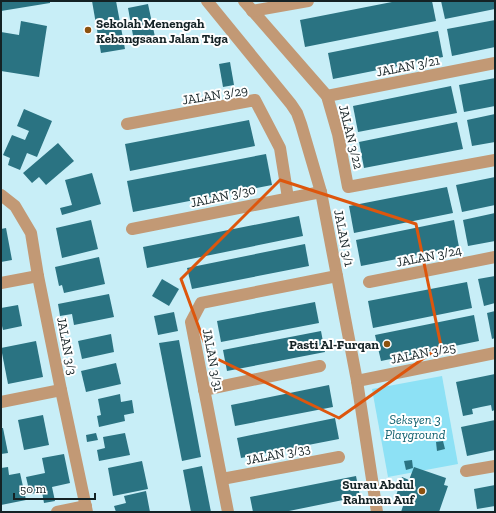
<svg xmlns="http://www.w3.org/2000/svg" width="496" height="513" font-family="'Zilla Slab',serif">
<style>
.green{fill:#8de1f5}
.building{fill:#2a7382}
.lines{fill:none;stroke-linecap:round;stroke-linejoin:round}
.minor{stroke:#c29975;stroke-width:12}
.marked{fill:none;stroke:#dd560d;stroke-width:3;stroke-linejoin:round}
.poi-dot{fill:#8d520f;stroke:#fff;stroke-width:1.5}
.labels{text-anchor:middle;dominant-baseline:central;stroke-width:4;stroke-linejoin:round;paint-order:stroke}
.poi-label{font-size:13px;font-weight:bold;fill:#142225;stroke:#fff;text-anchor:end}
.street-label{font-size:13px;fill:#142225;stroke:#fff}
.park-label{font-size:13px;font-style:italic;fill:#0d5e6d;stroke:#fff}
</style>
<rect width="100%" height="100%" fill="#c8eef7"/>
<path class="green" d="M442,376l16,88 -70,13 -16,-88z"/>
<g class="building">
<path d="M1,1h49v2l-49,8z"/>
<path d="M92,1h24l9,48 -24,4z"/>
<path d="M397,1h35l4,20 -131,26 -5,-27z"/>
<path d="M441,1h54v8l-50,10z"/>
<path d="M148,4l7,33 -21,4 -6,-33z"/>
<path d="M495,20v27l-43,9 -5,-27z"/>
<path d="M21,21l26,5 -8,51 -38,-6v-39l18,3z"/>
<path d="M438,31l5,26 -110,22 -5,-26z"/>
<path d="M230,62l4,23 -11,2 -4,-23z"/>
<path d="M495,78v28l-31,6 -5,-27z"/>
<path d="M451,86l6,27 -99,19 -5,-26z"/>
<path d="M24,109l28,12 -15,36 -10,-4 -7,17 -12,-5 2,-7 -7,-3 9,-20 13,5 4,-9 -12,-5z"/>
<path d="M495,114v28l-23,4 -5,-26z"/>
<path d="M249,120l6,26 -125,25 -5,-27z"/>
<path d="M457,122l6,27 -99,19 -5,-26z"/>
<path d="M58,143l16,18 -28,24 -7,-8 -7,6 -9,-10z"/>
<path d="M266,154l6,31 -139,27 -6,-31z"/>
<path d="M92,173l9,31 -39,11 -2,-7 12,-3 -7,-25z"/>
<path d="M495,177v28l-33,7 -6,-27z"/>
<path d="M447,187l6,26 -99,20 -5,-27z"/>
<path d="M495,213v28l-27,5 -5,-26z"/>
<path d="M299,216l4,20 -156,32 -4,-21z"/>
<path d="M91,220l7,29 -36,9 -6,-30z"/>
<path d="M454,220l5,27 -98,19 -5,-26z"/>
<path d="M6,228l6,32 -11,2v-33z"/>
<path d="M305,244l4,22 -117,23 -5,-21z"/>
<path d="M99,257l6,27 -41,9 -2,-8 -3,1 -4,-19z"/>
<path d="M495,276v27l-11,3 -6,-27z"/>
<path d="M162,279l17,10 -10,17 -17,-10z"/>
<path d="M467,282l5,26 -99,20 -5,-27z"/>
<path d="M109,294l5,23 -40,8 -2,-11 -12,2 -2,-12z"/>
<path d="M315,302l4,21 -98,19 -4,-21z"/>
<path d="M18,305l4,21 -19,4 -2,-8v-14z"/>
<path d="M495,311v27l-3,1 -5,-26z"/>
<path d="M174,312l4,19 -20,4 -4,-19z"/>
<path d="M474,315l5,26 -98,20 -6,-26z"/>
<path d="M321,331l4,21 -98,19 -4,-21z"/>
<path d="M111,334l3,18 -32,7 -4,-18z"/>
<path d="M179,340l22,117 -19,4 -23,-118z"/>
<path d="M36,341l7,36 -35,7 -7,-36z"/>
<path d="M116,363l5,21 -35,8 -5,-21z"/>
<path d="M495,374v36l-3,1 -1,-6 -10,2 -9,2 1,5 -10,2 -7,-34z"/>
<path d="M329,385l4,22 -98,19 -4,-21z"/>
<path d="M120,394l1,8 11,-2 2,13 -10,2 1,6 -26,6 -2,-11 4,-1 -3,-16z"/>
<path d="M43,415l6,30 -25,5 -6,-30z"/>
<path d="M335,418l4,21 -98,19 -4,-20z"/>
<path d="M495,420v30l-28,6 -6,-29z"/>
<path d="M1,428h2l5,25 -7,1z"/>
<path d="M96,433l2,7 -11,2 -1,-7z"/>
<path d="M125,433l5,22 -31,6 -2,-11 8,-2 -2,-11z"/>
<path d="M443,441l2,8 -8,2 -1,-9z"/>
<path d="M64,454l6,29 -18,4 3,14 -11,2 -2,-11 -12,2 -4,-17 19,-4 -3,-15z"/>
<path d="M412,460l1,8 -7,2 -2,-9z"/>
<path d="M142,461l6,28 -35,7 -5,-28z"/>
<path d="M202,466l9,46h-20l-8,-42z"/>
<path d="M8,467l1,8 11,-2 6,27 -25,5v-37z"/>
<path d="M414,467l32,11 -2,7 4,1 -9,26h-38l4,-12 -9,-4 6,-19 7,3z"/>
<path d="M356,476l5,25 -18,4v-5l-59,12h-31l-3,-15z"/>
<path d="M495,485v21l-18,3 -3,-20z"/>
<path d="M146,491l4,21h-34l-2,-6 12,-3 -2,-7z"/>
</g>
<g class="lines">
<g class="minor">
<path d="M207,1l84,103 6,9 4,11 20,68 36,189 20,131"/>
<path d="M244,1l83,95 11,38 10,53 147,-27"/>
<path d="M252,11l56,-10"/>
<path d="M327,96l168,-33"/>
<path d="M127,124l128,-24 25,48 8,50"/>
<path d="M1,195l14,11 16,27 7,43 23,114 26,122"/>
<path d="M132,229l189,-37"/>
<path d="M369,282l126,-25"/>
<path d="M1,283l37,-7"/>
<path d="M357,381l138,-28"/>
<path d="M204,390l116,-24"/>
<path d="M1,402l60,-12"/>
<path d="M466,471l29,-5"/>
<path d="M222,479l117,-22"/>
<path d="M57,512l29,-6"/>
<path d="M228,512l-37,-190 10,-19 136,-27"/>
</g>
</g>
<path class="marked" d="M280,180l136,44 25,122 -102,72 -130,-63 -28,-76z"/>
<g class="poi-dot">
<circle cx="88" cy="30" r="4"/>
<circle cx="387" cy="344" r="4"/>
<circle cx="422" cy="491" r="4"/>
</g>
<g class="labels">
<g class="poi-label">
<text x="96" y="23" text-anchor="start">Sekolah Menengah<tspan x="96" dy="15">Kebangsaan Jalan Tiga</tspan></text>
<text x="379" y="344">Pasti Al-Furqan</text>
<text x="414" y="484">Surau Abdul<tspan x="414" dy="15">Rahman Auf</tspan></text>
</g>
<g class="street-label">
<text transform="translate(408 66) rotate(-11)">JALAN 3/21</text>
<text transform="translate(215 95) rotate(-9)">JALAN 3/29</text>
<text transform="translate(351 137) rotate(76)">JALAN 3/22</text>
<text transform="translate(223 196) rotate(-12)">JALAN 3/30</text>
<text transform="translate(344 238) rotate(79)">JALAN 3/1</text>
<text transform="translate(429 256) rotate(-11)">JALAN 3/24</text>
<text transform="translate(67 346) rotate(79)">JALAN 3/3</text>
<text transform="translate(423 353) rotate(-11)">JALAN 3/25</text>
<text transform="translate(213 360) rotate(79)">JALAN 3/31</text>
<text transform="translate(278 454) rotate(-11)">JALAN 3/33</text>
</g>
<g class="park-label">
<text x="415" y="419">Seksyen 3<tspan x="415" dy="15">Playground</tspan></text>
</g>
</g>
<rect width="496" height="513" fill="none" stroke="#142225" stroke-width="4"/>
<path d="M14 493v6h81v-6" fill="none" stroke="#142225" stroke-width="2"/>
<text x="20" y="493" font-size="12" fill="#142225" stroke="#ffffff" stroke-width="3" paint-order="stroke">50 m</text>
</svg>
